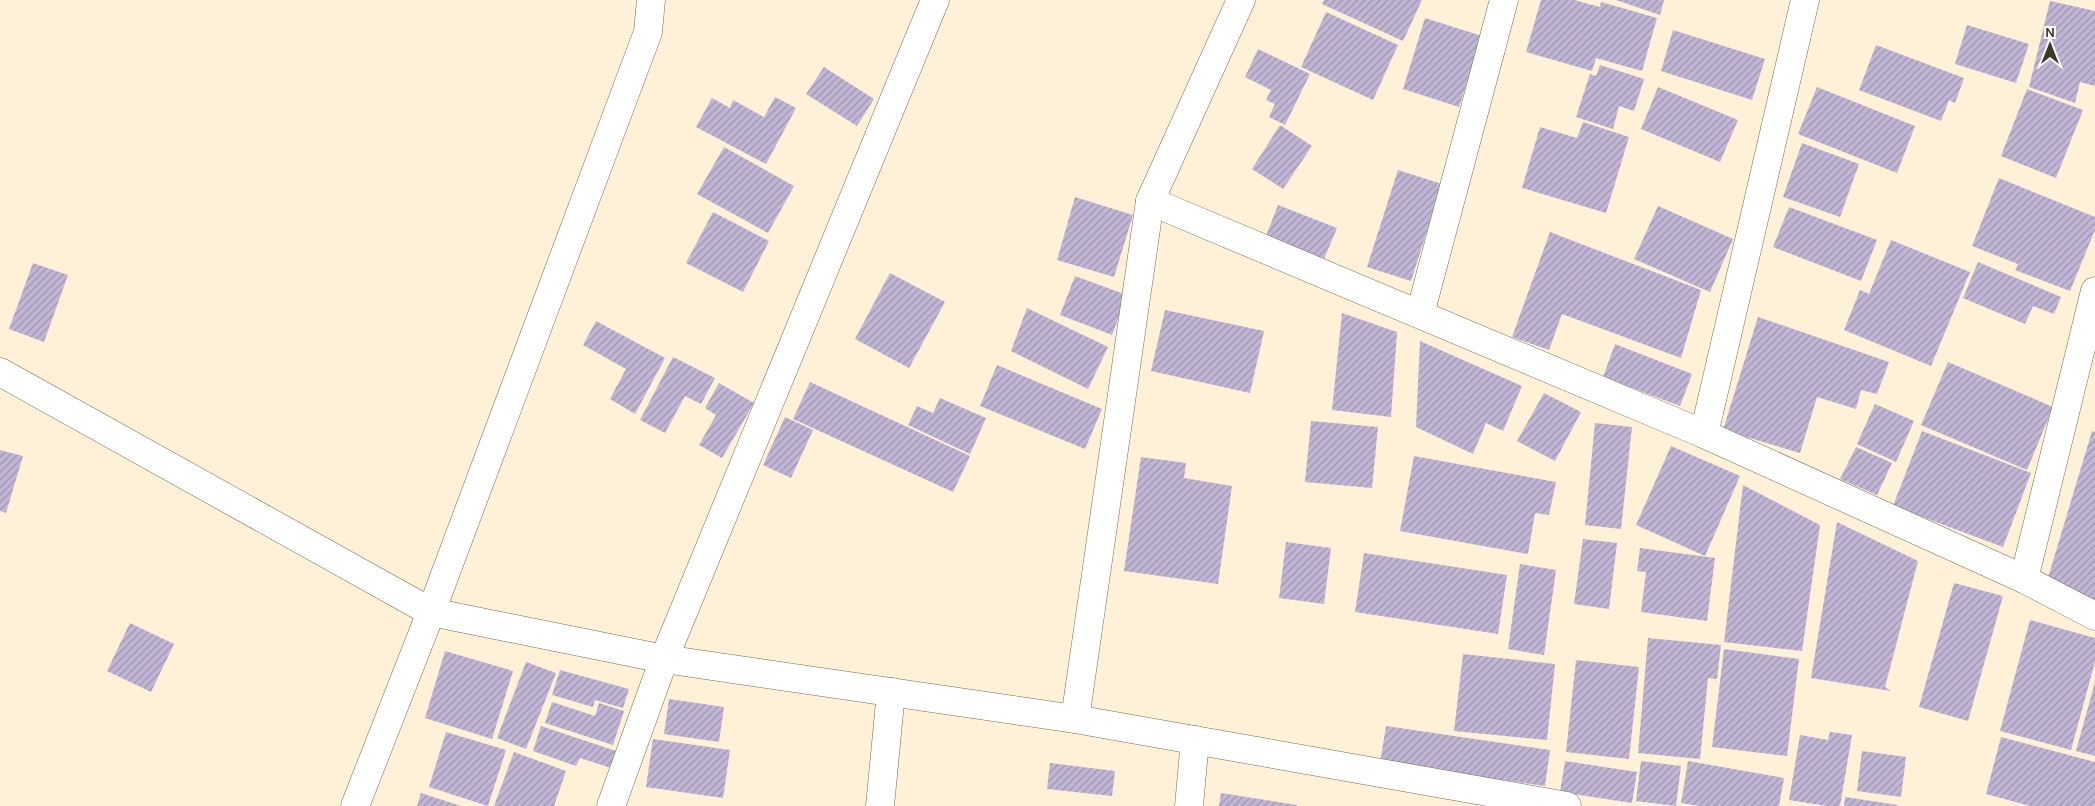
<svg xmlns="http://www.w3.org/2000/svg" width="2095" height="806" font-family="Karla,sans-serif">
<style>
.building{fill:url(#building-hatch)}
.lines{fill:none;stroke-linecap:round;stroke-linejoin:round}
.minor-casing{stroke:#796a4e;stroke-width:29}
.minor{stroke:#fff;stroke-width:28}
</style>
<defs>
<pattern id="building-hatch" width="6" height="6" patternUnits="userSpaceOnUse" patternTransform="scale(1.25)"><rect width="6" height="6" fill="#c1b6d5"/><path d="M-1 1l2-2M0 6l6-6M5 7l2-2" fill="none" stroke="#9e95ad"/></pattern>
</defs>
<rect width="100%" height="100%" fill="#fff1d8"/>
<g class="building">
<path d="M1324,0h98l-19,41 -81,-37z"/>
<path d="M1541,0h33l26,7 1,-5 56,16 -15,53 -46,-13 -4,13 -66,-19z"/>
<path d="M1616,0h48l-4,15z"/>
<path d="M2050,1l45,10v75l-15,-4 -5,21 -46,-16z"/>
<path d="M1326,12l72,33 -25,55 -72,-33z"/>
<path d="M1425,18l57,18 -23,71 -56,-18z"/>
<path d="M1967,25l62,19 -13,39 -61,-19z"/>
<path d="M1673,30l92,29 -13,41 -91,-29z"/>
<path d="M1876,45l88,33 -9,25 -6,-3 -8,21 -82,-31z"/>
<path d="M1258,49l52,25 -25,51 -16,-8 6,-13 -9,-4 5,-10 -26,-13z"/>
<path d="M1600,65l44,14 -10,32 -15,-5 -6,23 -37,-12 14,-43 6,2z"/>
<path d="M824,67l50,32 -17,27 -51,-32z"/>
<path d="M1658,87l80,33 -18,42 -79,-33z"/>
<path d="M1817,87l98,39 -18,47 -99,-39z"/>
<path d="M2027,89l56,21 -27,68 -55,-22z"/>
<path d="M775,97l21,11 -30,56 -70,-37 16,-29 18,10 3,-8 31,17z"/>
<path d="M1583,122l46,15 -23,76 -84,-25 18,-61 37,11z"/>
<path d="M1280,125l32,21 -29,43 -31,-20z"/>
<path d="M1802,143l57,21 -19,53 -57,-20z"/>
<path d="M724,147l70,39 -26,47 -71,-39z"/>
<path d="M1398,170l44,14 -31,97 -44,-14z"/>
<path d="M1999,178l96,39v13l-25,61 -55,-21 3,-6 -46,-18z"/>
<path d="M1075,197l58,18 -19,62 -57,-17z"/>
<path d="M1278,205l59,23 -15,36 -58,-23z"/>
<path d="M1658,206l75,33 -23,53 -76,-33z"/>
<path d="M1789,207l88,33 -16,41 -88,-34z"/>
<path d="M713,212l56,29 -26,51 -57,-29z"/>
<path d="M1550,232l151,58 -20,68 -119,-44 -13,36 -37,-13z"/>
<path d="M1891,240l79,32 -39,94 -87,-36 16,-40 9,4z"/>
<path d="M1978,262l83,35 -7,17 -21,-8 -8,18 -62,-26z"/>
<path d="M33,263l35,12 -24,67 -35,-13z"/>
<path d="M890,273l55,29 -36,66 -54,-29z"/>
<path d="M1075,276l52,19 -15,40 -52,-20z"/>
<path d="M1027,308l81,39 -20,42 -77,-38z"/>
<path d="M1165,310l99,21 -14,62 -99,-22z"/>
<path d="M1342,313l55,19 -6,85 -59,-7z"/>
<path d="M1758,317l131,45 -12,32 -16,-4 -5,19 -39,-12 -17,56 -77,-23z"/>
<path d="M596,321l69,37 -30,56 -25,-15 16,-30 -43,-24z"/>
<path d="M1420,341l102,45 -19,45 -17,-8 -13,31 -57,-27z"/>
<path d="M1615,344l77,30 -12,32 -77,-29z"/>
<path d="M673,357l42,21 -14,26 -16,-8 -20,37 -25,-13z"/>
<path d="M1948,362l105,45 -26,63 -106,-45z"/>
<path d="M997,365l105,44 -17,40 -105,-43z"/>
<path d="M810,382l160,74 -17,36 -160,-73z"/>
<path d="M719,383l35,20 -32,55 -23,-13 17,-30 -11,-7z"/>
<path d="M1544,393l37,19 -26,49 -38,-20z"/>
<path d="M940,398l46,20 -16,36 -62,-29 9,-19 16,7z"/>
<path d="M1875,404l39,17 -18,41 -39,-18z"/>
<path d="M785,417l28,13 -22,48 -28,-13z"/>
<path d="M1311,421l67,6 -6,61 -67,-6z"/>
<path d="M1595,423l37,4 -11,102 -36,-4z"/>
<path d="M1922,431l109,42 -28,74 -110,-41z"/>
<path d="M2092,431l3,1v173l-48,-24z"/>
<path d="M1671,446l69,30 -35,80 -69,-31z"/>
<path d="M1856,447l36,16 -15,32 -37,-16z"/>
<path d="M0,450l23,6 -17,57 -6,-2z"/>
<path d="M1414,456l142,26 -7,33 -14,-2 -7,41 -128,-23z"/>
<path d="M1141,457l45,6 -2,15 48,8 -14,98 -94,-13z"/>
<path d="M1743,485l77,40 -18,126 -78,-9z"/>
<path d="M1837,522l81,39 -33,126 6,4 -80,-13z"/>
<path d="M1583,539l34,4 -8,66 -35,-5z"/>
<path d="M1286,542l45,6 -7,56 -45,-6z"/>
<path d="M1640,548l75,10 -8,63 -66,-9 5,-40 -9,-1z"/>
<path d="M1364,553l143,22 -9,59 -143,-22z"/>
<path d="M1520,564l36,6 -12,85 -36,-6z"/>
<path d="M1954,583l49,13 -35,125 -49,-14z"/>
<path d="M2030,620l65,18v24l-24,88 -71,-19z"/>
<path d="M130,623l44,21 -23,48 -44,-21z"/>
<path d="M1648,638l73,7 -4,34 -9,-1 -8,81 -62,-6z"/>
<path d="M1724,649l75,10 -12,97 -75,-9z"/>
<path d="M445,651l68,20 -21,68 -67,-21z"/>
<path d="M1463,654l92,10 -8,76 -93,-9z"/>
<path d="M1576,660l63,7 -10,92 -63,-7z"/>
<path d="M526,662l30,11 -30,76 -29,-11z"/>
<path d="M560,670l69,19 -6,19 -28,-8 -2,7 -41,-12z"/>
<path d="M2095,682v74l-19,-5z"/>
<path d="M669,699l55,8 -5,35 -55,-8z"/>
<path d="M552,702l43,14 4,-13 25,8 -11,34 -68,-22z"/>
<path d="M541,726l75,25 -5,17 -31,-10 -4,8 -43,-15z"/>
<path d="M1386,726l164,24 -5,36 -165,-23z"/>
<path d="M446,732l60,18 -18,56 -59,-19z"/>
<path d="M1830,732l22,3 -12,71h-13l-38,-6 11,-65 28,5z"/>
<path d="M2001,737l94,25v44h-65l-44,-12z"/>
<path d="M653,739l77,11 -7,48 -77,-11z"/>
<path d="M1862,751l44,6 -5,40 -44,-6z"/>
<path d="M514,752l52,19 -12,35h-60z"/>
<path d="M1565,761l72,11 -5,31 -72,-11z"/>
<path d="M1641,761l40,5 -5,40 -40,-5z"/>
<path d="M1688,761l96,17 -5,28h-79l-19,-3z"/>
<path d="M1050,763l65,8 -3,25 -65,-7z"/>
<path d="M421,793l40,13h-44z"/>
<path d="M1221,793l76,12v1h-78z"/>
<path d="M1845,797l53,8v1h-54z"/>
</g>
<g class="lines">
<g class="minor-casing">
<g id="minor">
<path d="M1150,201l554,233 320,145 71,37"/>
<path d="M1420,314l84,-314"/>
<path d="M0,372l431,240 233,47 411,60 492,87"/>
<path d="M1704,434l101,-434"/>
<path d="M2024,579l71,-288"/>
<path d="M1075,719l75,-518 91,-201"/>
<path d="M355,806l76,-194 217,-580 3,-32"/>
<path d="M611,806l53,-147 271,-659"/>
<path d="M880,806l11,-114"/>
<path d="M1189,806l6,-66"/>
</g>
</g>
<use href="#minor" class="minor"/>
</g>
<g transform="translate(2050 45)" stroke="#ffffff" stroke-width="4" paint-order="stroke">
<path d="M0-4L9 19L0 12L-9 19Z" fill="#3d372b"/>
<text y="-8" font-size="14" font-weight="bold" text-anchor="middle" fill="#3d372b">N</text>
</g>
</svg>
